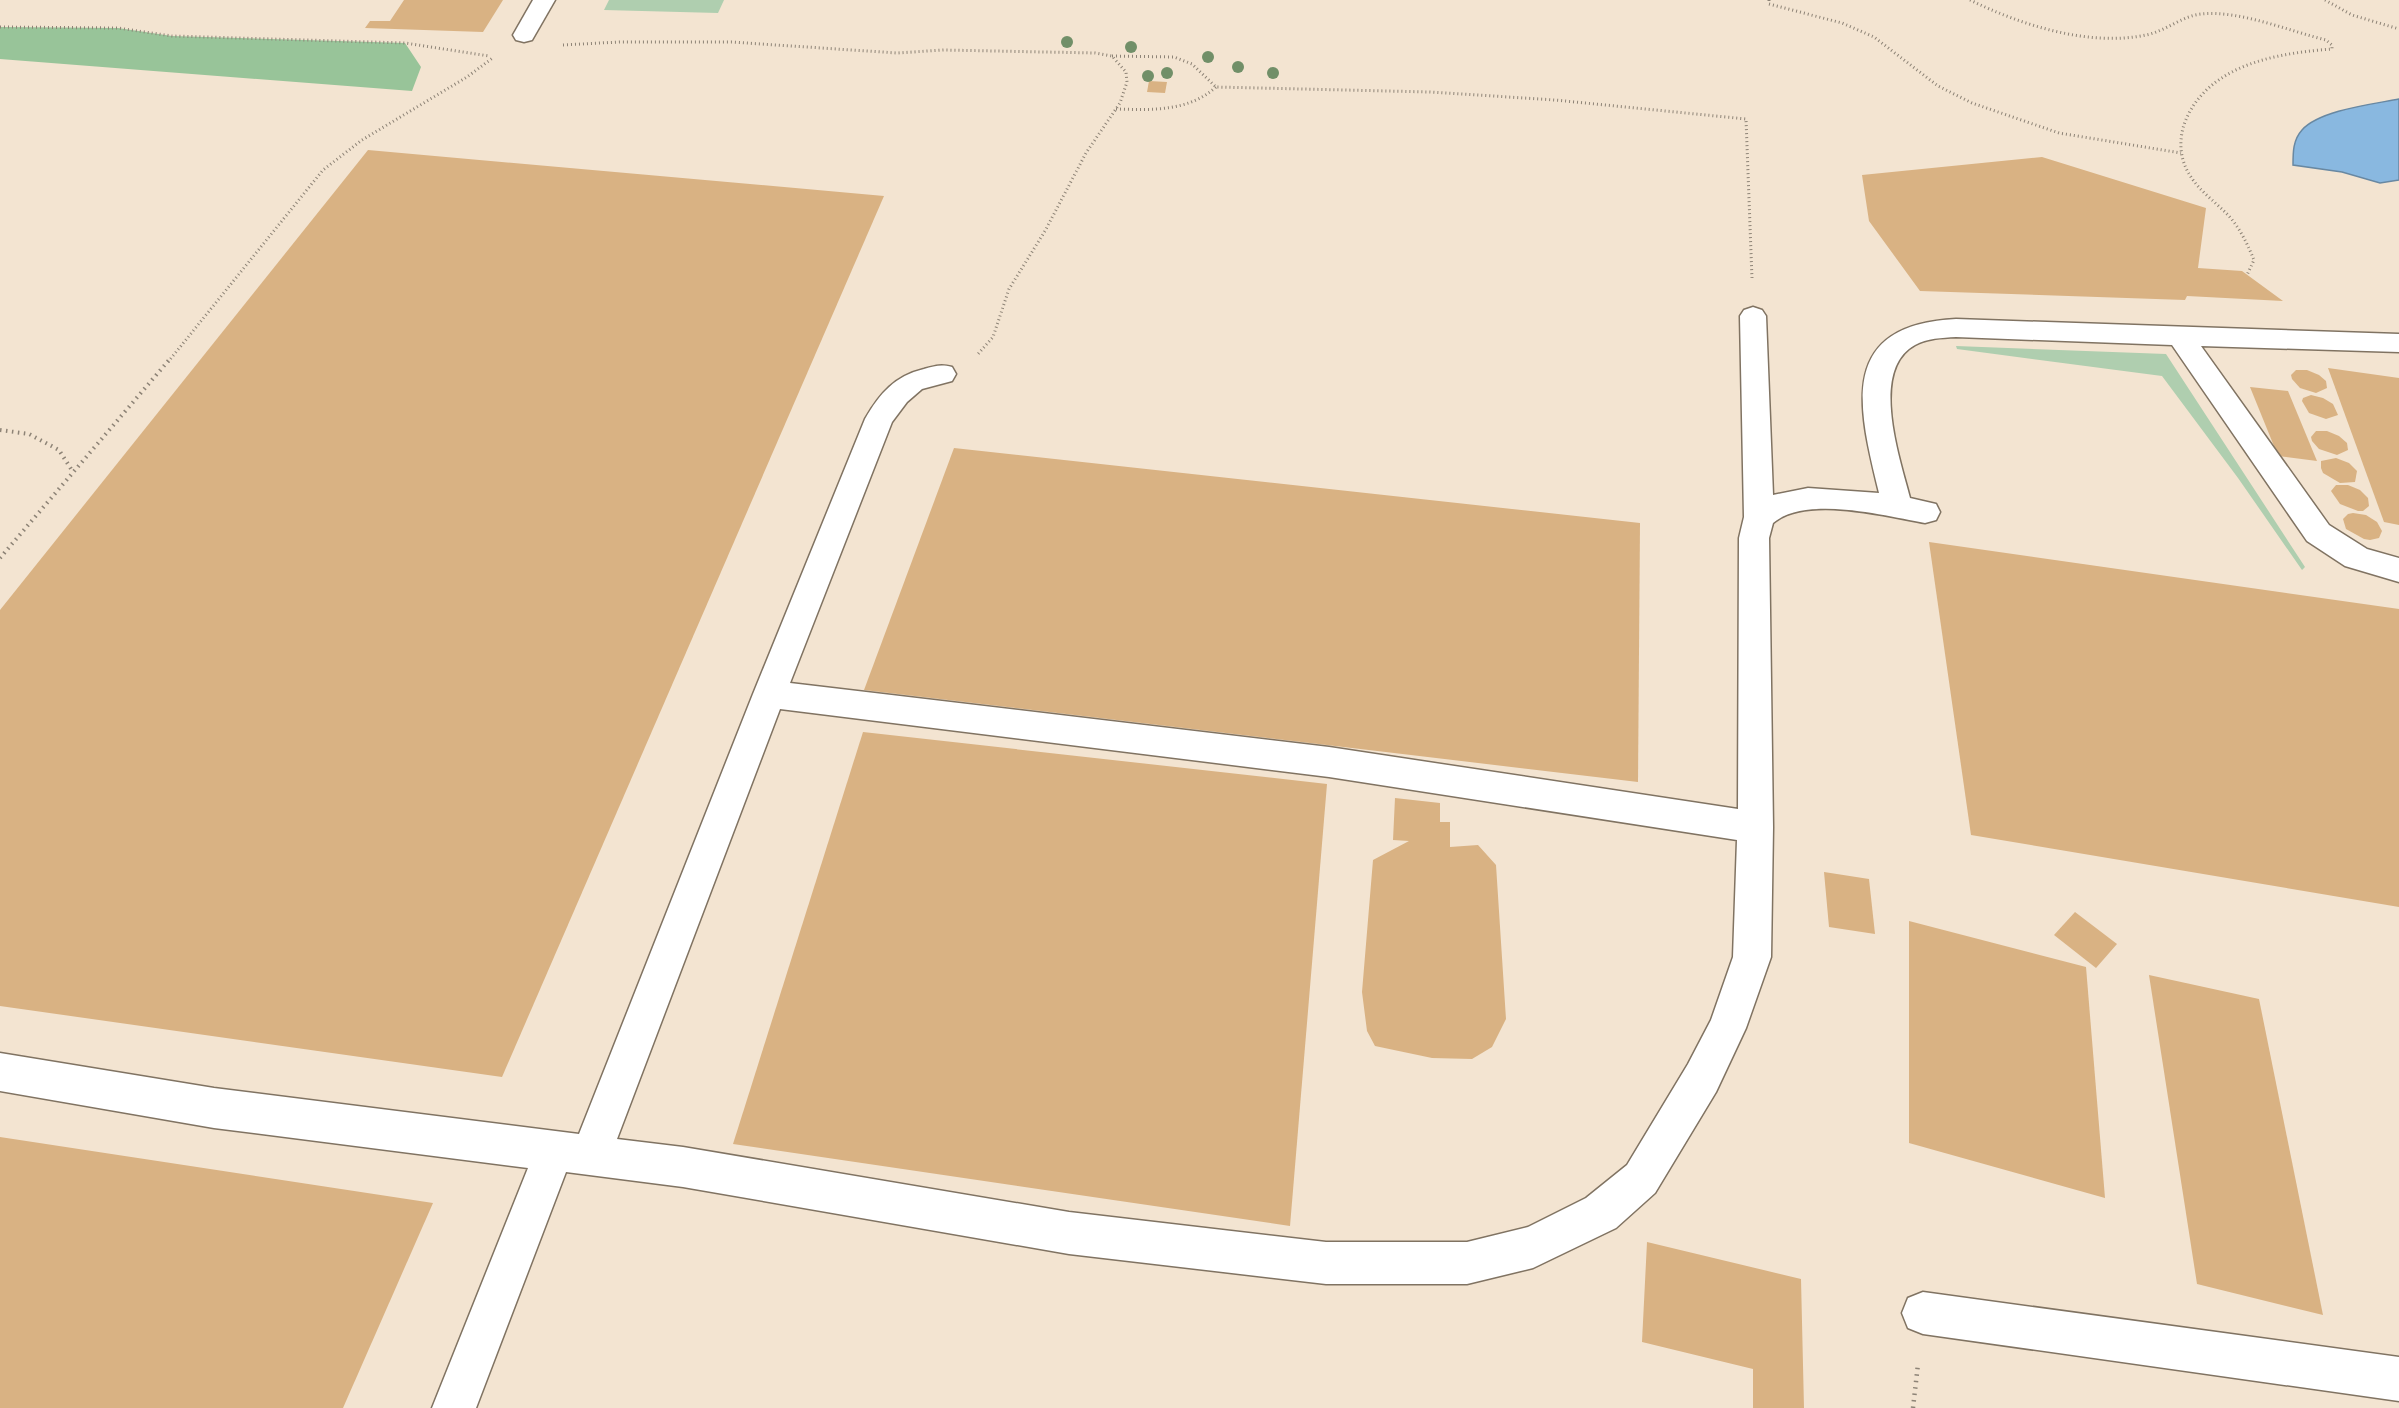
<svg xmlns="http://www.w3.org/2000/svg" width="2399" height="1408" font-family="'Space Grotesk',sans-serif">
<style>
.green{fill:#afceaf}
.forest{fill:#98c499}
.water{fill:#89b8e0;stroke:#6888a2;stroke-width:1.5}
.building{fill:#d9b283}
.lines{fill:none;stroke-linecap:round;stroke-linejoin:round}
.minor-casing{stroke:#807362;stroke-width:3}
.path-far2{stroke:#8d8376;stroke-width:3;stroke-dasharray:1 3;stroke-linecap:butt}
.path-far1{stroke:#8d8376;stroke-width:4;stroke-dasharray:1.5 4.5;stroke-linecap:butt}
.path{stroke:#8d8376;stroke-width:4.5;stroke-dasharray:1.5 5;stroke-linecap:butt}
.minor{fill:#fff;fill-rule:evenodd}
.tree{fill:#718f68}
</style>
<rect width="100%" height="100%" fill="#f3e4d1"/>
<g class="green">
<path d="M609,0h115l-6,13 -114,-3z"/>
<path d="M1956,346l210,8 139,213 -3,3 -64,-92 -76,-102 -205,-27z"/>
</g>
<path class="forest" d="M0,27l118,1 54,8 233,7 16,24 -9,24 -412,-32z"/>
<path class="water" d="M2399,99v81l-19,3 -38,-11 -49,-7c0,-13 0,-25 9,-35 18,-20 72,-26 97,-31z"/>
<g class="building">
<path d="M404,0h99l-20,32 -118,-4 5,-7h20z"/>
<path d="M1149,81l18,1 -2,11 -18,-1z"/>
<path d="M368,150l516,46 -382,881 -502,-71v-396z"/>
<path d="M2042,157l164,51 -8,60 44,3 41,30 -96,-5 -2,4 -265,-9 -51,-70 -7,-46z"/>
<path d="M2328,368l71,10v147l-15,-3z"/>
<path d="M2296,370h11l12,5 7,6 1,7 -11,5 -16,-5 -8,-9 -1,-4z"/>
<path d="M2250,387l38,4 29,70 -39,-5z"/>
<path d="M2311,395l12,3 10,6 5,11 -12,4 -17,-6 -7,-12 1,-3z"/>
<path d="M2316,431h11l12,5 8,7 1,7 -11,5 -18,-6 -7,-8 -1,-4z"/>
<path d="M954,448l686,75 -2,259 -774,-92z"/>
<path d="M2336,458l13,5 8,8 -2,11 -15,1 -17,-10 -2,-5v-7z"/>
<path d="M2336,485h12l12,5 8,8 1,8 -6,5h-5l-18,-7 -9,-13z"/>
<path d="M2353,513l13,2 11,7 5,9 -3,7 -9,2 -6,-1 -18,-10 -3,-10 5,-5z"/>
<path d="M1929,542l470,67v298l-428,-72z"/>
<path d="M863,732l464,52 -37,442 -557,-82z"/>
<path d="M1395,798l45,5v19h10v25l28,-2 18,20 10,154 -14,28 -20,12 -40,-1 -57,-12 -8,-15 -5,-39 11,-132 36,-19 -16,-1z"/>
<path d="M1824,872l45,7 6,55 -46,-7z"/>
<path d="M2075,912l42,32 -21,24 -42,-33z"/>
<path d="M1909,921l177,46 19,231 -196,-55z"/>
<path d="M2149,975l110,24 64,316 -126,-31z"/>
<path d="M0,1137l433,66 -90,205h-343z"/>
<path d="M1647,1242l154,37 3,129h-51v-39l-111,-27z"/>
</g>
<g class="lines">
<g class="minor-casing">
<g id="minor">
<path d="M533,0h22l-23,40 -8,2 -8,-2 -3,-5z"/>
<path d="M1753,307l9,3 4,6 7,179 35,-7 71,5c-21,-86 -42,-168 77,-174l443,15v18l-198,-6 128,179 38,24 32,9v24l-54,-16 -38,-25 -135,-196 -216,-8c-14,1 -29,1 -41,8 -46,25 -15,114 -5,153l26,6 4,8 -4,8 -11,3c-41,-7 -118,-28 -152,0l-4,15 4,289 -2,130 -25,71 -30,64 -61,101 -39,35 -83,40 -66,16h-141l-257,-30 -386,-67 -117,-15 -90,236h-44l96,-240 -314,-40 -214,-37v-38l214,35 365,46 174,-440 112,-275c15,-26 30,-43 59,-50 11,-3 17,-5 28,-2l4,7 -4,7 -30,8 -15,13 -15,20 -102,261 539,64 409,62 1,-271 5,-21 -4,-201 4,-6zM780,709l549,68 408,63 -4,117 -22,63 -23,44 -61,101 -41,33 -58,29 -61,15h-141l-257,-30 -386,-65 -66,-8z"/>
<path d="M1923,1292l476,65v44l-476,-67 -15,-6 -6,-15 6,-15z"/>
</g>
</g>
<g class="path-far2">
<path d="M1769,0v4l73,19 32,14 64,49 34,17 87,30 122,20"/>
<path d="M1970,0c51,25 119,47 176,35 20,-4 36,-19 55,-21 39,-4 88,17 125,26l6,5v4c-52,4 -118,14 -144,66 -9,18 -10,39 0,57 9,17 25,28 38,41 13,13 21,30 28,47l-7,15"/>
<path d="M2325,0l27,15 47,14"/>
<path d="M0,27l118,1 54,8 233,7 84,13"/>
<path d="M563,45l56,-3h112l166,11 47,-3 151,3 17,3 14,16 1,10 -7,21 -34,50 -41,78 -36,58 -16,48 -15,17"/>
<path d="M1112,56l62,1 18,7 24,23 214,5 125,8 191,19 6,160"/>
<path d="M1116,109c35,1 72,3 100,-22"/>
<path d="M168,362l155,-192 39,-30 105,-63 27,-20"/>
</g>
<g class="path-far1">
<path d="M0,430l29,4 30,16 14,22"/>
<path d="M0,558l169,-198"/>
</g>
<path class="path" d="M1913,1408l5,-44"/>
<use href="#minor" class="minor"/>
</g>
<g class="tree">
<circle cx="1067" cy="42" r="6"/>
<circle cx="1131" cy="47" r="6"/>
<circle cx="1208" cy="57" r="6"/>
<circle cx="1238" cy="67" r="6"/>
<circle cx="1167" cy="73" r="6"/>
<circle cx="1273" cy="73" r="6"/>
<circle cx="1148" cy="76" r="6"/>
</g>
</svg>
